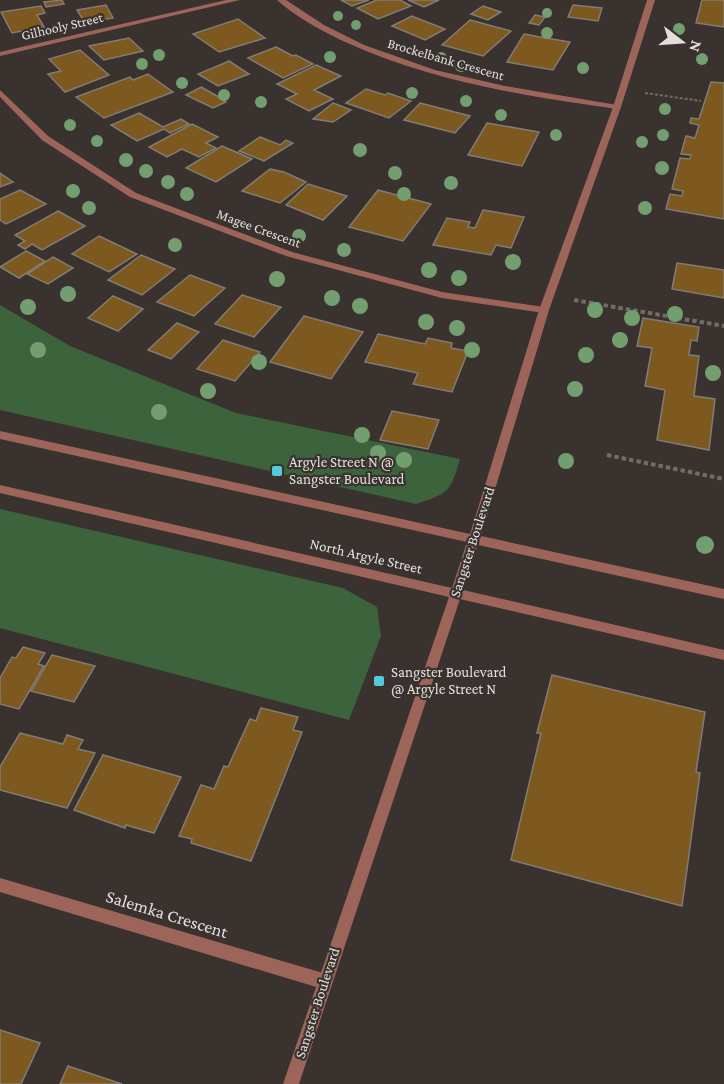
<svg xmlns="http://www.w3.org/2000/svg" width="724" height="1084" font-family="'Crimson Pro',serif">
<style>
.green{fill:#3d633d}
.building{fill:#7e591f;stroke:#817c76;stroke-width:1.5}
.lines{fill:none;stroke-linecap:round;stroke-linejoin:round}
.path-far1{stroke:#726c69;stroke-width:2;stroke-dasharray:3 2;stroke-linecap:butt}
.path{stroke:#726c69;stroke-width:4;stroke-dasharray:4.5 3;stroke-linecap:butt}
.minor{fill:#9d655a;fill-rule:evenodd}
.tertiary{fill:#9d655a;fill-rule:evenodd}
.tree{fill:#739e6f}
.poi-dot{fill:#53cbda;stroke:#39322e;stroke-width:2}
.labels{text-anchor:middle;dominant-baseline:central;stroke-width:4.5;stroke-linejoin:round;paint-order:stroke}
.far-street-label{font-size:14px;fill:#e3dfdd;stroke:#39322e}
.poi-label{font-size:15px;fill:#e3dfdd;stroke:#39322e;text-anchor:start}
.street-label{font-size:15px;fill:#e3dfdd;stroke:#39322e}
.near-street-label{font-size:18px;fill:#e3dfdd;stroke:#39322e}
</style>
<rect width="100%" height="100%" fill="#39322e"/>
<g class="green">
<path d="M0,305l70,41 166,67 224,46c-10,34 -11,34 -44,45l-416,-94z"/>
<path d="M0,509l343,79 34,19 4,29 -32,84 -349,-92z"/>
</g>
<g class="building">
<path d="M62,0l2,4 -18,3 -2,-5z"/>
<path d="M341,0h28l-17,6z"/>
<path d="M377,0h23l11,6 -33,13 -21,-11z"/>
<path d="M408,0h31l-15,7z"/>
<path d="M702,0h22v27l-28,-4z"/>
<path d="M106,5l7,13 -28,5 -8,-13z"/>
<path d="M573,5l29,3 -4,13 -30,-4z"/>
<path d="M41,6l4,7 -8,2 7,12 -32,6 -11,-21z"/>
<path d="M483,6l18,6 -13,8 -17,-6z"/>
<path d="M535,15l10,2 -6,8 -10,-2z"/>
<path d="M412,16l2,1 31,12 -20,11 -33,-14z"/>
<path d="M238,19l27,19 -46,14 -26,-18z"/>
<path d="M470,20l41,11 -28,25 -41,-11z"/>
<path d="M524,34l16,3 30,5 -17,28 -46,-8z"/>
<path d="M129,38l14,13 -39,9 -15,-14z"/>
<path d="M276,47l17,9 3,-1 17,9 -30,14 -35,-20z"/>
<path d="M80,50l29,25 -44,17 -17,-18 13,-3 -12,-12z"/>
<path d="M229,61l20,13 -31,12 -20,-12z"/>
<path d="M316,65l25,11 -27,14 19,9 -24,12 -23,-12 11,-5 -20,-10z"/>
<path d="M148,74l25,18 -69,26 -28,-21 54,-20 3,3z"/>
<path d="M711,82l13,1v136l-58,-10 4,-15 12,2 1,-5 -11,-2 8,-31 10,1 1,-4 -10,-1 5,-18 9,2 4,-13 -9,-2 1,-5 8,1z"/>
<path d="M201,87l16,9 9,6 -13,6 -27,-13z"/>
<path d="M366,89l19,6 3,-2 23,8 -22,17 -43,-15z"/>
<path d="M333,103l18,7 -18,12 -20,-3z"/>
<path d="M420,103l50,13 -15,17 -51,-13z"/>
<path d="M139,113l24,14 18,-8 8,5 -19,9 -6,-4 -27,12 -26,-16z"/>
<path d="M487,123l52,9 -17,34 -54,-11z"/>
<path d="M192,124l26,13 -12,6 10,5 -17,9 -17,-8 -15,8 -18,-10z"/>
<path d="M260,137l20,8 6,-5 7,3 -29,18 -25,-10z"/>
<path d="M222,146l30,13 -36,23 -30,-14z"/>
<path d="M270,169l14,3 22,10 -26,21 -38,-12z"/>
<path d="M0,173l13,9 -13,5z"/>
<path d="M308,184l39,12 -24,24 -37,-15z"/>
<path d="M20,190l26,14 -40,20 -6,-4v-21z"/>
<path d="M378,190l53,14 -28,37 -54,-14z"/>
<path d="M483,210l41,7 -13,31 -15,-3 -5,10 -58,-10 14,-27 23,4 -2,5 7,1z"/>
<path d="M58,211l27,15 -43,24 -10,-6 -7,5 -7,-4 7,-4 -10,-6z"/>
<path d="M99,236l38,18 -28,18 -37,-18z"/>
<path d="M26,251l19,10 -26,17 -19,-11z"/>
<path d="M141,255l34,14 -33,26 -34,-15z"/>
<path d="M53,257l20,11 -25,16 -21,-10z"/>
<path d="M677,263l47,7v28l-52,-9z"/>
<path d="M190,275l35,13 -31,28 -37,-14z"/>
<path d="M242,295l39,12 -27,30 -39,-13z"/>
<path d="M113,296l30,13 -25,22 -30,-13z"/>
<path d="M304,316l59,16 -32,47 -61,-17z"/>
<path d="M643,318l56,9 -2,14 -6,-1 -2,15 10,1 -5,40 21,3 -6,51 -52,-10 8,-50 -20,-4 7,-38 -15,-2z"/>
<path d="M177,323l22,9 -28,27 -23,-9z"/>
<path d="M378,334l47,10 3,-6 24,5 -1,5 17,3 -16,41 -39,-8 5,-11 -53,-11z"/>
<path d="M223,340l37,12 -25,29 -38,-12z"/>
<path d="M392,411l47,9 -11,29 -48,-9z"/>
<path d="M23,647l22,6 -7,11 6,2 -25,43 -19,-5v-26l12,-21 4,1z"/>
<path d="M52,655l43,11 -21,36 -43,-11z"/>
<path d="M552,675l153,37 -9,60 4,1 -18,133 -171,-46 30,-127h-4z"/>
<path d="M261,708l37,9 -5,13 9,2 -51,129 -60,-18 1,-4 -13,-3 22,-51 13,4 10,-23 4,1 22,-48 6,2z"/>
<path d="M20,733l43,11 4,-9 16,5 -5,9 17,4 -28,55 -67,-18v-23z"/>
<path d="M103,755l78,22 -27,56 -28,-8 -1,3 -51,-18z"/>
<path d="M0,1030l40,13 -19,41h-21z"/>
<path d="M68,1066l54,18h-62z"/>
</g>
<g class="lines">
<path class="path-far1" d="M645,93l56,8"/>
<g class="path">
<path d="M574,300l150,26"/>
<path d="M607,455l117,24"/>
</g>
<g class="minor">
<path d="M226,0h14l-240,56v-4z"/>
<path d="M277,0h9l38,25 40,20 71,25 70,16 112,19 4,2 -4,2c-93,-13 -188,-28 -274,-68 -23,-11 -47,-24 -66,-41z"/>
<path d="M0,90l48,46 88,57 156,59 150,40 102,15 5,3 -5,3 -102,-15 -156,-42 -156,-59 -88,-57 -42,-43z"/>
<path d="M0,878l323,95 6,3 2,5 -2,5 -6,3 -323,-97z"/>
</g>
<path class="tertiary" d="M647,0h8l-34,107 -72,203 -68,226 243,53v10l-246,-54 -15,45 261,60v10l-264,-61 -161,485h-16l166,-487 -449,-104v-8l452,103 15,-46 -467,-103v-8l470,103 69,-224 74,-203z"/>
</g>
<g class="tree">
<circle cx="547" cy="13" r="5"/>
<circle cx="338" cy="16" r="5"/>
<circle cx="356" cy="25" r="5"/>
<circle cx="679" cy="29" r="6"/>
<circle cx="547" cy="33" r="6"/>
<circle cx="159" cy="55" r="6"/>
<circle cx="330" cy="57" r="6"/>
<circle cx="441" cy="58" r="6"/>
<circle cx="702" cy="59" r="6"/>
<circle cx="142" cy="64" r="6"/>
<circle cx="461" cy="66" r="6"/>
<circle cx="583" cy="68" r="6"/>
<circle cx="182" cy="83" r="6"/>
<circle cx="412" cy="93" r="6"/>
<circle cx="224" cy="95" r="6"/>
<circle cx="466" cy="101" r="6"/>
<circle cx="261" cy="102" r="6"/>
<circle cx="665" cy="109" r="6"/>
<circle cx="501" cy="115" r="6"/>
<circle cx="70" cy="125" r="6"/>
<circle cx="556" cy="135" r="6"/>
<circle cx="663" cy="135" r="6"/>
<circle cx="97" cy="141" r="6"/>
<circle cx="642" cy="142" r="6"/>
<circle cx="360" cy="150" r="7"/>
<circle cx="126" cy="160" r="7"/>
<circle cx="662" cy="168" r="7"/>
<circle cx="146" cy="171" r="7"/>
<circle cx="395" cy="173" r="7"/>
<circle cx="168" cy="182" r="7"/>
<circle cx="451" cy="183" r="7"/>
<circle cx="73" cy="191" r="7"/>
<circle cx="187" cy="194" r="7"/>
<circle cx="404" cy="194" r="7"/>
<circle cx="89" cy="208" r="7"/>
<circle cx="645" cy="208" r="7"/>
<circle cx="299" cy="236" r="7"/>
<circle cx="175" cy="245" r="7"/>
<circle cx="344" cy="250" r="7"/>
<circle cx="513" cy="262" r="8"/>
<circle cx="429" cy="270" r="8"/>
<circle cx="459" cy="278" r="8"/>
<circle cx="277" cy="279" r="8"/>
<circle cx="68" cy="294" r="8"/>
<circle cx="332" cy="298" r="8"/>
<circle cx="360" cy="306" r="8"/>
<circle cx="28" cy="307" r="8"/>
<circle cx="595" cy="310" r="8"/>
<circle cx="675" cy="314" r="8"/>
<circle cx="632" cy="318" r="8"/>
<circle cx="426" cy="322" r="8"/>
<circle cx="457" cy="328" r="8"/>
<circle cx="620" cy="340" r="8"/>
<circle cx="38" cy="350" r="8"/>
<circle cx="472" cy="350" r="8"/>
<circle cx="586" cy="355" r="8"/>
<circle cx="259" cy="362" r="8"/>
<circle cx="713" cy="373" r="8"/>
<circle cx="575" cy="389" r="8"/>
<circle cx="208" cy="391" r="8"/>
<circle cx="159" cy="412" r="8"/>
<circle cx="362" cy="435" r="8"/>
<circle cx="378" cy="453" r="8"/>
<circle cx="404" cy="460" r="8"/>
<circle cx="566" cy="461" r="8"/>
<circle cx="705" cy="545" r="9"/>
</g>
<g class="poi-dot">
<rect x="271" y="465" width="12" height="12" rx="3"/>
<rect x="373" y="675" width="12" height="12" rx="3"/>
</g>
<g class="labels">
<g class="far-street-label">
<text transform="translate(62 26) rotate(-13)">Gilhooly Street</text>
<text transform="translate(446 59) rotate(16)">Brockelbank Crescent</text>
<text transform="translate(259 228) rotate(20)">Magee Crescent</text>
</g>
<g class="poi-label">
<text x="289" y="462">Argyle Street N @<tspan x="289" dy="17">Sangster Boulevard</tspan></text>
<text x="391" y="672">Sangster Boulevard<tspan x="391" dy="17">@ Argyle Street N</tspan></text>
</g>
<g class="street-label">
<text transform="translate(472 542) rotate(-72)">Sangster Boulevard</text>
<text transform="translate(366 556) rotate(13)">North Argyle Street</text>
<text transform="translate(317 1003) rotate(-72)">Sangster Boulevard</text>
</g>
<g class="near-street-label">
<text transform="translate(167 914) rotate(17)">Salemka Crescent</text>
</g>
</g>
<g transform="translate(682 42) rotate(107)" stroke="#39322e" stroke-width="4.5" paint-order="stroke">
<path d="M0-4.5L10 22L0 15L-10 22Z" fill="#e3dfdd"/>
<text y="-9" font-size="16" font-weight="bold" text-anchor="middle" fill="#e3dfdd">N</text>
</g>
</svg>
